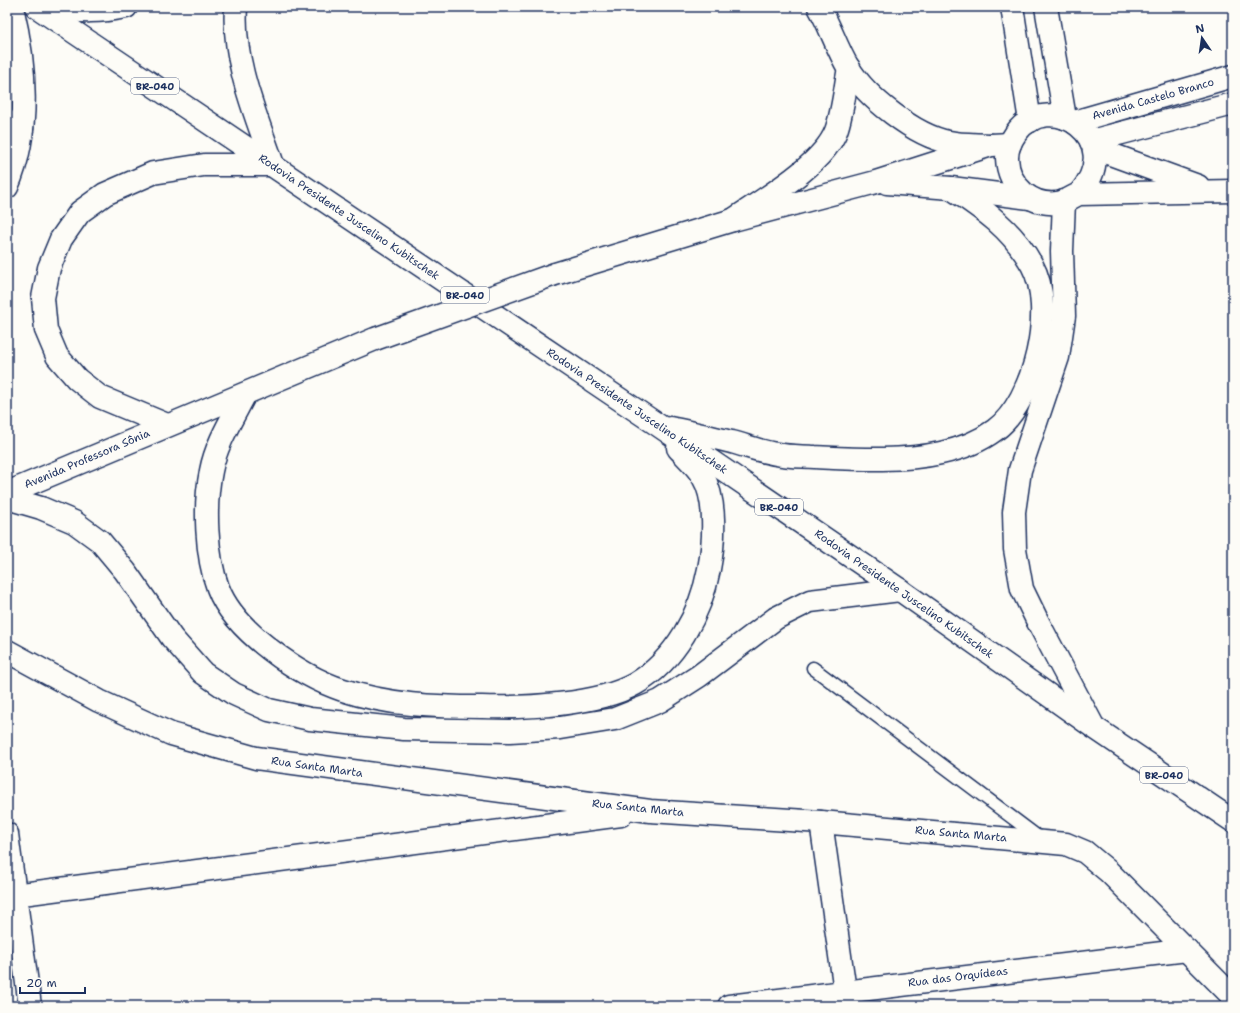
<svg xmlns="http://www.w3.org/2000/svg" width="1240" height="1013" font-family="'Shantell Sans',sans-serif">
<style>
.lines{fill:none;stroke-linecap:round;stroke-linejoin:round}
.service-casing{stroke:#1b2f5e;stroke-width:15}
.minor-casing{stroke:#1b2f5e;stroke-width:25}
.tertiary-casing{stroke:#1b2f5e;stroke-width:25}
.secondary-casing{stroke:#1b2f5e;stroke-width:25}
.trunk-casing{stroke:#1b2f5e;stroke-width:25}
.service{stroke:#fdfcf7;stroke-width:12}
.minor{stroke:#fdfcf7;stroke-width:22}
.tertiary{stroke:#fdfcf7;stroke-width:22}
.secondary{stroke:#fdfcf7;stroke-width:22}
.trunk{stroke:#fdfcf7;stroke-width:22}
.secondary-bridge-casing{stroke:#1b2f5e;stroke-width:25;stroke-linecap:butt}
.secondary-bridge{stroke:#fdfcf7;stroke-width:22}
.labels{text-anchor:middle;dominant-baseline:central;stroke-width:3;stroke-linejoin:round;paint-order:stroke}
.shield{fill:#fdfcf7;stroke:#5f6c8c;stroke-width:1}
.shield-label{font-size:10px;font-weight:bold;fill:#1b2f5e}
.street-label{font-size:11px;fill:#1b2f5e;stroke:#fdfcf7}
</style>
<rect width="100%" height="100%" fill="#fdfcf7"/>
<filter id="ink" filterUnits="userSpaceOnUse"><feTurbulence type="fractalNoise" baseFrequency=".025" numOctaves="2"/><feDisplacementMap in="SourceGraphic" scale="8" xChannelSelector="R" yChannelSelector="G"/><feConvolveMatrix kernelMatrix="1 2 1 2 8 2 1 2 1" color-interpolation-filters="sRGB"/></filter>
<g filter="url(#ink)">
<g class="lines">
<g class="service-casing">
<path id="service" d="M813,668l229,172"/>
</g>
<g class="minor-casing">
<g id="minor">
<path d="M1012,7l18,114"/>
<path d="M1046,7l19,111"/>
<path d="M7,121l15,8"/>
<path d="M1074,122l159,-46"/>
<path d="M1091,141l142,-37"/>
<path d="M7,651l92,50 72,33 85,24 394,53 171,11 245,22 19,8 24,20 124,125"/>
<path d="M821,822l26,183"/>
<path d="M7,896l614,-81"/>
<path d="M729,1006l458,-56"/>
</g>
</g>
<g class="tertiary-casing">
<path id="tertiary" d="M7,834l23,172"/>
</g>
<g class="secondary-casing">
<g id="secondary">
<path d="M1094,148l104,38"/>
<path d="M887,183l64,5 79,10"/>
<path d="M1079,194c49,-55 -29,-107 -63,-61 -5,7 -9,16 -9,25 1,29 26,51 56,44 5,-2 11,-6 16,-8l154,-3"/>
<path d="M555,274l178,-54 143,-38 115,-37 19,-1"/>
<path d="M7,493l368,-154"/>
</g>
</g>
<g class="trunk-casing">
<g id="trunk">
<path d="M37,7l621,418 242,165 195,138 138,93"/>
<path d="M55,7c25,6 46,5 71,0"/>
<path d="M236,7c-4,54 20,108 37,158"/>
<path d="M819,7c11,19 18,42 29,60 18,30 67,69 101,75 13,3 29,2 42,3"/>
<path d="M7,187c24,-55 19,-123 5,-180"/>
<path d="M1064,201l-2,50 2,65 -6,41 -38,113 -6,42 1,37 7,40 16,33 54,102"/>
<path d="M733,220c29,-20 90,-55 103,-89 7,-20 9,-43 13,-63"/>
<path d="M245,394c-13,25 -29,50 -34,77 -7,34 -5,85 7,117 16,43 82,88 125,102 45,15 92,17 139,17 43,1 116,-2 153,-23 40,-23 66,-71 74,-115 5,-26 8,-69 -6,-92 -6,-11 -17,-20 -25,-29"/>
<path d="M167,425l-67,-28 -23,-18 -20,-23 -11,-26 -3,-32 6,-30 12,-29 19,-27 25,-18 48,-21 51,-8h69"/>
<path d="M670,428c21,4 41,9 62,14 15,4 30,10 45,12 12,3 26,2 38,3 41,2 85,5 126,-4 19,-4 38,-11 54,-23 40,-29 61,-122 37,-165 -19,-35 -49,-56 -81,-77"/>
<path d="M7,498l34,10 33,14 26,19 25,30 47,67 31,35 31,21 35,16 41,9 94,10 106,2 50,-3 55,-9 45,-18 39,-25 77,-58 34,-17 90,-11"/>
</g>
</g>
<use href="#service" class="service"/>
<use href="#minor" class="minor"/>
<use href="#tertiary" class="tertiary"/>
<use href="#secondary" class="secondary"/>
<use href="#trunk" class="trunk"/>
<g class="secondary-bridge-casing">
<path id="secondary-bridge" d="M375,339l180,-65"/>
</g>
<use href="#secondary-bridge" class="secondary-bridge"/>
</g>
</g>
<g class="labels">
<g class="shield">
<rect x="131" y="78" width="48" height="16" rx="3"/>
<rect x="441" y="287" width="48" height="16" rx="3"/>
<rect x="755" y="499" width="48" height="16" rx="3"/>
<rect x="1140" y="767" width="48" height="16" rx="3"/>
</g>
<g class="shield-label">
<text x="155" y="86">BR-040</text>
<text x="465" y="295">BR-040</text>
<text x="779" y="507">BR-040</text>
<text x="1164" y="775">BR-040</text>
</g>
<g class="street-label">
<text transform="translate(1153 99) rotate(-16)">Avenida Castelo Branco</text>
<text transform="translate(349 217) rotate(34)">Rodovia Presidente Juscelino Kubitschek</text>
<text transform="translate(637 411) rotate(34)">Rodovia Presidente Juscelino Kubitschek</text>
<text transform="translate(87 459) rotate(-23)">Avenida Professora Sônia</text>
<text transform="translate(904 594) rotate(35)">Rodovia Presidente Juscelino Kubitschek</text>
<text transform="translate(317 767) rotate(8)">Rua Santa Marta</text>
<text transform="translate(638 808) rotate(6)">Rua Santa Marta</text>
<text transform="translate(961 834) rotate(5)">Rua Santa Marta</text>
<text transform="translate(958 977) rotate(-7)">Rua das Orquídeas</text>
</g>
</g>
<rect width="1240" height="1013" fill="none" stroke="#fdfcf7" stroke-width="24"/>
<rect x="12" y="12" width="1216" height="989" fill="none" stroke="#1b2f5e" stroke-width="1.5" filter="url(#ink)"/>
<g transform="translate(1202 38) rotate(347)" stroke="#fdfcf7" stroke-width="3" paint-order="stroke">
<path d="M0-3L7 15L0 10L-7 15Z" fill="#1b2f5e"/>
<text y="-6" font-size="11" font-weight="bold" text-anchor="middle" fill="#1b2f5e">N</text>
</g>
<path d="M20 987v6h65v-6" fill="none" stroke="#1b2f5e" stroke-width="2"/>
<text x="26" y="987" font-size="12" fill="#1b2f5e" stroke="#fdfcf7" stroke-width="3" paint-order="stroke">20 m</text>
</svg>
